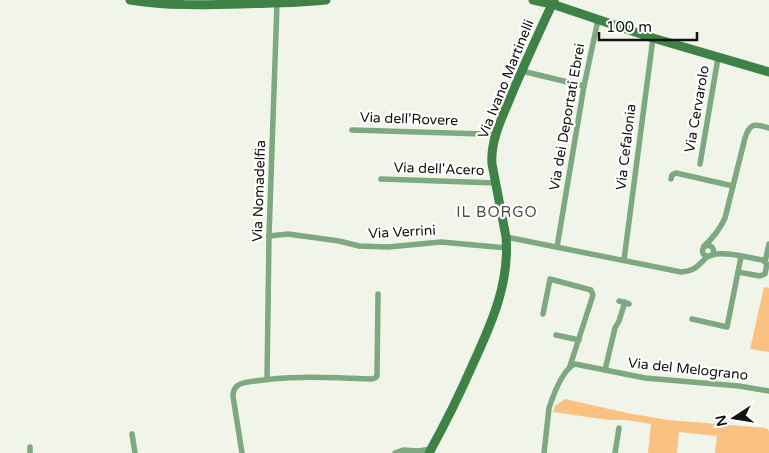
<svg xmlns="http://www.w3.org/2000/svg" width="769" height="453" font-family="'Varela Round',sans-serif">
<style>
.green{fill:#fac282}
.lines{fill:none;stroke-linecap:round;stroke-linejoin:round}
.street{stroke:#7da880;stroke-width:5.5}
.secondary{stroke:#3f8247;stroke-width:9}
.labels{text-anchor:middle;dominant-baseline:central;stroke-width:4.5;stroke-linejoin:round;paint-order:stroke}
.street-label{font-size:14px;fill:#12130f;stroke:#fff}
.neighbourhood-label{font-size:15px;letter-spacing:1px;fill:#484b41;stroke:#fff}
</style>
<rect width="100%" height="100%" fill="#f1f5e9"/>
<g class="green">
<path d="M764,287l5,1v64l-19,-3z"/>
<path d="M565,399l62,14 41,7 98,8 3,3v22h-54l2,-17 -38,-4 -2,21h-29l3,-29 -25,-4h-17l-56,-8 2,-6z"/>
</g>
<g class="lines">
<g class="street">
<path d="M522,71l62,15"/>
<path d="M352,130l131,4 13,2"/>
<path d="M700,164l18,-106"/>
<path d="M381,179l115,4"/>
<path d="M671,179l1,-4 4,-2 57,13"/>
<path d="M269,236l19,-2 51,7 20,5 29,1 53,-5 66,6"/>
<path d="M506,237l175,35c15,-1 17,-7 27,-16"/>
<circle cx="708" cy="251" r="5.5"/>
<path d="M704,246c9,-8 16,-17 21,-28l20,-80c5,-16 10,-14 24,-10"/>
<path d="M557,247l27,-161 14,-66"/>
<path d="M712,255c14,-4 37,3 51,5l4,4 -2,10 -5,2 -22,-4 3,-15"/>
<path d="M624,260l29,-222"/>
<path d="M765,262l4,-18"/>
<path d="M619,301l10,3"/>
<path d="M543,314l7,-35 41,11 2,5 -23,71"/>
<path d="M692,319l35,8 11,-55"/>
<path d="M556,335l23,5"/>
<path d="M605,370l10,-42 4,-7 6,-19"/>
<path d="M267,379l2,-143 8,-233"/>
<path d="M132,434l3,19"/>
<path d="M30,447v6"/>
<path d="M242,453l-9,-57c0,-4 1,-7 4,-10 4,-4 13,-4 18,-5 39,-6 78,-3 117,-2l3,-1 2,-2 1,-82"/>
<path d="M395,453l8,-3 15,1 14,-2"/>
<path d="M544,453l5,-45c4,-12 14,-39 26,-44l70,14 94,8 30,5"/>
<path d="M615,453l4,-25"/>
</g>
<g class="secondary">
<path d="M130,0c37,6 75,5 111,4 29,-1 57,-1 85,-4"/>
<path d="M533,0l19,4 101,34 116,34"/>
<path d="M429,453c16,-29 30,-57 43,-87 19,-41 38,-83 34,-129l-14,-73c-2,-25 12,-50 21,-73 13,-30 27,-61 41,-91"/>
</g>
</g>
<g class="labels">
<g class="street-label">
<text transform="translate(506 79) rotate(-68)">Via Ivano Martinelli</text>
<text transform="translate(697 109) rotate(-80)">Via Cervarolo</text>
<text transform="translate(567 117) rotate(-80)">Via dei Deportati Ebrei</text>
<text transform="translate(409 119) rotate(2)">Via dell'Rovere</text>
<text transform="translate(626 147) rotate(-83)">Via Cefalonia</text>
<text transform="translate(439 169) rotate(2)">Via dell'Acero</text>
<text transform="translate(259 191) rotate(-88)">Via Nomadelfia</text>
<text transform="translate(402 232) rotate(-3)">Via Verrini</text>
<text transform="translate(688 369) rotate(6)">Via del Melograno</text>
</g>
<g class="neighbourhood-label">
<text x="497" y="212">IL BORGO</text>
</g>
</g>
<g transform="translate(734 418) rotate(258)" stroke="#ffffff" stroke-width="4" paint-order="stroke">
<path d="M0-4L9 19L0 12L-9 19Z" fill="#12130f"/>
<text y="-8" font-size="14" font-weight="bold" text-anchor="middle" fill="#12130f">N</text>
</g>
<path d="M599 32v8h98v-8" fill="none" stroke="#12130f" stroke-width="2.5"/>
<text x="606" y="32" font-size="15" fill="#12130f" stroke="#ffffff" stroke-width="4" paint-order="stroke">100 m</text>
</svg>
